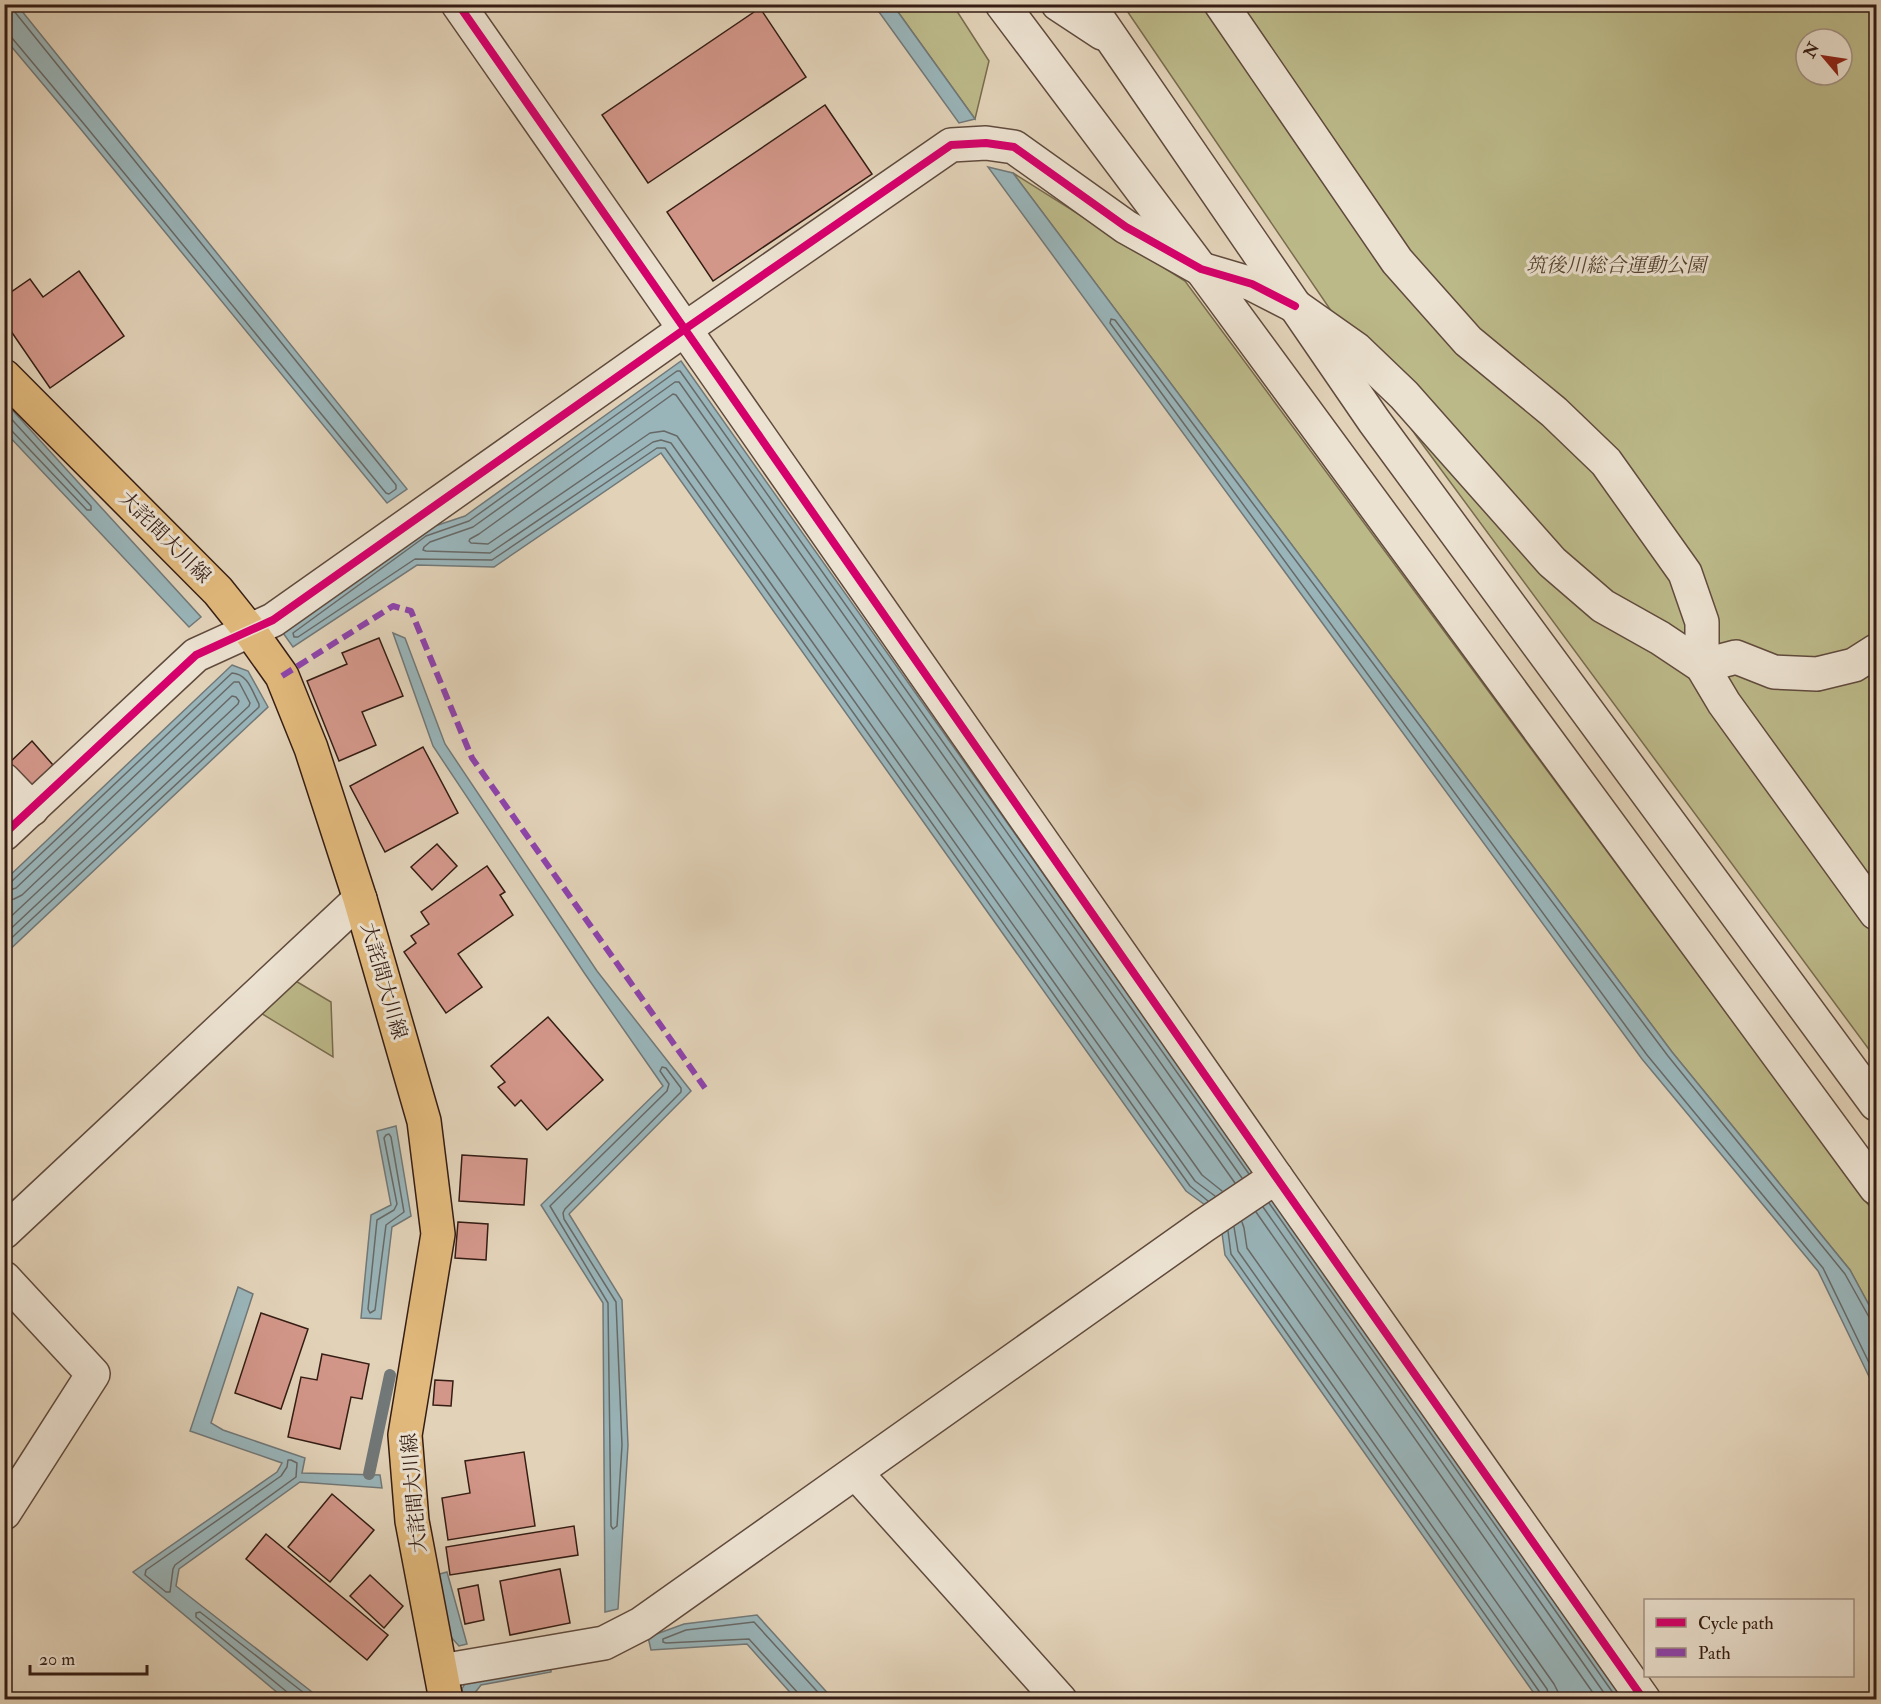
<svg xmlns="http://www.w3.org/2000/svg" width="1881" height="1704" font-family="'IM FELL Double Pica','Noto Serif JP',serif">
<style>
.green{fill:#bcb989;stroke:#786b4e;stroke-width:1.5;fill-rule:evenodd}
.water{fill:#99b5ba;stroke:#717878;stroke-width:1.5}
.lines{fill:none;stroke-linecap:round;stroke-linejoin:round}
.shore{stroke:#676967;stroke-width:1.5}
.stream{stroke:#717878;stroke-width:12}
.building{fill:#d3978a;stroke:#351d14;stroke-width:1.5}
.minor-casing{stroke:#604a3d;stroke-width:36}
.major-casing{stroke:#351d14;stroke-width:36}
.minor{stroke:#ece2d1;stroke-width:33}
.major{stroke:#e1b97c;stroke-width:33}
.quiet{stroke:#8e44ad;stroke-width:6;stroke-dasharray:12 6;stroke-linecap:butt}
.cycleway-casing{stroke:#ece2d1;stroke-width:11}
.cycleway{stroke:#d6006c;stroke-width:8}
.labels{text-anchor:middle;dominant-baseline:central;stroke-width:6;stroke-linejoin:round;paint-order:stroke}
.park-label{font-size:20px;font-style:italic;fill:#574431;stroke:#ece2d1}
.street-label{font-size:20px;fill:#351d14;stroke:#ece2d1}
</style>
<rect width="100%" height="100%" fill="#e2d2b8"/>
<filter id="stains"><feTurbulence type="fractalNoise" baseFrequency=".00333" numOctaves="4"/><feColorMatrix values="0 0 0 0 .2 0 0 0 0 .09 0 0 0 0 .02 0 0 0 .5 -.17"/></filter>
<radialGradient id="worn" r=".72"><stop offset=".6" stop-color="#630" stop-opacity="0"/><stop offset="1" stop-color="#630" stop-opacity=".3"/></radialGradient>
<g class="green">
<path d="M893,5h60l36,56 -14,58z"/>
<path d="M1123,5h753v1054l-459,-622zM1806,39h36v36h-36z"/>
<path d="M1013,173l172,108 691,934v103l-26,-48 -178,-218z"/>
<path d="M294,980l37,22 2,55 -74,-45z"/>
</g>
<g class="water">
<path d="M4,5h13l390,484 -20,14 -308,-376 -74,-88z"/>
<path d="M874,5h19l82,114 -16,4z"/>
<path d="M988,167l25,6 659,879 178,218 26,48v73l-58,-120 -176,-212z"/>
<path d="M681,361l570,807 374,531h-87l-313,-444 -3,-22 -17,-28 -19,-14 -525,-738 -167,114 -77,-2 -124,82 -10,-14 140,-103 42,-14z"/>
<path d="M5,402l196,215 -12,10 -184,-195z"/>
<path d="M393,633l12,5 40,106 152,227 94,120 -122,123 53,86 6,145 -10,164 -13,3 -2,-309 -62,-98 122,-119 -78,-112 -152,-228z"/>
<path d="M232,665l16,6 20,36 -263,247v-74z"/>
<path d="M396,1126l15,90 -19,11 -11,92 -20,-1 10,-103 20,-10 -14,-74z"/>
<path d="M238,1287l15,7 -42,129 12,7 82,28 -3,15 78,2 2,13 -82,-6 -121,87 -3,17 136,106 -2,7h-25l-152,-127 144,-100 5,-9 -92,-32z"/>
<path d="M447,1572l20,72 -8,2 -9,-10 -14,-61z"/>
<path d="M757,1615l76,84h-37l-49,-55 -96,6 -3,-13 36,-13z"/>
<path d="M551,1667v5l-70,13 -7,9 1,5h-11l-2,-10 6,-11z"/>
</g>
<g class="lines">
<g class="shore">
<path d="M4,36l8,2 72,86 302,369 3,1 7,-5v-4l-382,-474 -2,-7"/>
<path d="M4,411l87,95v4h-4l-76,-80 -7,-2"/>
<path d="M4,884l7,-2 221,-209c16,1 20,18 27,31v3l-255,238"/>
<path d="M4,892l12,-4 218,-206h5l11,21 -1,3 -245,229"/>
<path d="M4,901l10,-2 8,-4 210,-199 4,1 3,4 -1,3 -234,219"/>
<path d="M662,1067l4,1 15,20v4l-116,117 -2,4 1,6 52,83 6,143 -5,81 -4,3 -2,-3 -3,-223 -58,-97 117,-115 2,-7 -9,-13z"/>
<path d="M389,1134l2,3 13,75 -18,13 -11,85 -5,3 -2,-4 9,-89 17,-10 3,-6 -13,-66 2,-3z"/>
<path d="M1222,1191l-20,-16 -525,-739 -13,-5 -14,2 -162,111 -17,-1 -2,-2 1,-2 9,-5 194,-140 3,1 559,788"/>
<path d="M1215,1196l-20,-15 -524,-738 -10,-3 -8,2 -163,111 -64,-2 -3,-1 1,-3 6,-5 43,-15 202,-145h4l563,796"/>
<path d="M1208,1201l-18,-15 -525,-738h-8l-165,112 -77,-1 -117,78h-4l-1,-4 133,-97 43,-15 208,-150h3l569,803"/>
<path d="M1269,1203l349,497"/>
<path d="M1263,1207l346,493"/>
<path d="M1256,1212l342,488"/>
<path d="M1242,1222l2,6 3,20 307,436 4,8 1,8"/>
<path d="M1234,1227l4,24 309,438 3,11"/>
<path d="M1228,1231l3,23 310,440 1,6"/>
<path d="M1876,1320l-7,-3 -24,-43 -177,-218 -553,-736 -4,-1 -1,4 537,732 176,213 53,109"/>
<path d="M288,1460h3l6,3 -1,14 -121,88 -2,4 -3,23h-4l-21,-17 1,-5 135,-94 6,-9z"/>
<path d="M289,1700l-2,-8 -91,-75v-4l4,-1 104,81 1,7"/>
<path d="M800,1700l-2,-7 -49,-54 -83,4 -3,-1v-3l23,-9 68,-8 71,78"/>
</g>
<path class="stream" d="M369,1474l21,-99"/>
</g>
<g class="building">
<path d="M760,8l46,69 -158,106 -46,-68z"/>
<path d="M825,105l47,69 -159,107 -46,-69z"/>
<path d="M79,271l45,65 -74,52 -46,-67v-24l26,-18 13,18z"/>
<path d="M379,638l24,58 -41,16 14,33 -37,16 -32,-80 40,-17 -5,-11z"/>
<path d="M32,741l21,24 -24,23 -21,-24z"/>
<path d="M423,747l35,66 -73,39 -35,-66z"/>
<path d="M437,844l20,22 -25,24 -21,-23z"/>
<path d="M487,866l18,26 -5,3 13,20 -55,39 24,33 -36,26 -42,-61 12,-9 -5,-7 18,-12 -8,-12z"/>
<path d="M548,1017l55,63 -56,50 -26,-30 -6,6 -17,-19 7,-5 -14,-16z"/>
<path d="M462,1155l65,4 -3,46 -65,-4z"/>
<path d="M458,1222l30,2 -2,36 -31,-2z"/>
<path d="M261,1313l47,16 -27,80 -46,-16z"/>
<path d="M322,1354l47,10 -7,35 -11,-2 -11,52 -52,-12 13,-60 16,3z"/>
<path d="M435,1380l18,1 -2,25 -18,-1z"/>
<path d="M524,1452l11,74 -87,14 -6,-42 28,-5 -5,-32z"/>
<path d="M332,1494l42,36 -44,52 -42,-35z"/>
<path d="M574,1526l4,29 -128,20 -4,-28z"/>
<path d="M266,1534l122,101 -21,25 -121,-101z"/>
<path d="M560,1569l10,54 -60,12 -10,-54z"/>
<path d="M370,1575l33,31 -19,22 -34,-32z"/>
<path d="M478,1585l6,35 -19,4 -7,-35z"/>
<path d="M553,1694l1,6h-63v-3z"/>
</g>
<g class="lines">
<g class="minor-casing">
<g id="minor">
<path d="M458,4l818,1173 368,523"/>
<path d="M1002,4l199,265 675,919"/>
<path d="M1058,4l44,29"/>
<path d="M1088,4l286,417 502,683"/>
<path d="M1221,4l176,257 71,80 86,71 52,50 79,111 17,49v44"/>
<path d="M1702,666l34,-9 38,15 43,2 37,-9 22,-14"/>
<path d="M4,780l28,29"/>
<path d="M4,834l192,-179 77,-35 412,-291 266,-184 35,-2 28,4 112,80 75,42 51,15 43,22 61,43 48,46 148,167 51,44 57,32 42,28 22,37 152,210"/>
<path d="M4,1232l356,-333"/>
<path d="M4,1278l89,96 -89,139"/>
<path d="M856,1473l204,227"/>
<path d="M441,1671l163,-28 37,-19 562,-398 73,-49"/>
</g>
</g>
<g class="major-casing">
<path id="major" d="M4,376l214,215 32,40 32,45 29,72 49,151 64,222 14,113 -33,201 7,86 34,179"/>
</g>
<use href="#minor" class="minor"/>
<use href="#major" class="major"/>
<path class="quiet" d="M282,676l111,-70 18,5 61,147 233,330"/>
<g class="cycleway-casing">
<g id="cycleway">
<path d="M458,4l818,1173 368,523"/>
<path d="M4,834l192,-179 77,-35 412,-291 266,-184 35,-2 28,4 112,80 75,42 51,15 43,22"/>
</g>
</g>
<use href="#cycleway" class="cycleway"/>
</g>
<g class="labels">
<g class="park-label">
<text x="1616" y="265">筑後川総合運動公園</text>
</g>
<g class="street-label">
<text transform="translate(165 537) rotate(45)">大詫間大川線</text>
<text transform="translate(384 981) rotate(74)">大詫間大川線</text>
<text transform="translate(414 1493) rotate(-95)">大詫間大川線</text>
</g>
</g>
<rect width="1881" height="1704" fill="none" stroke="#e2d2b8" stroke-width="24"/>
<rect x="6" y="6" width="1869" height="1692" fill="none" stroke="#351d14" stroke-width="3"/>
<rect x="12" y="12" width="1857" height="1680" fill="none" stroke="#351d14" stroke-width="1.5"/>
<rect x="1644" y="1599" width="210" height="78" fill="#ece2d1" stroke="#a39385" stroke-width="1.5"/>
<rect x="1656" y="1618" width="30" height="9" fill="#d6006c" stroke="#a39385" stroke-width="1.5"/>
<text x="1698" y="1629" font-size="18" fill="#351d14">Cycle path</text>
<rect x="1656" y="1648" width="30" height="9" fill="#8e44ad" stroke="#a39385" stroke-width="1.5"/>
<text x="1698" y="1659" font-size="18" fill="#351d14">Path</text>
<g transform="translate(1824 57) rotate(299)"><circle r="28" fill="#ece2d1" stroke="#a39385" stroke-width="1.5"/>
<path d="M0-4.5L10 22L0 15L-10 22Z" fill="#8f2418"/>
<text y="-9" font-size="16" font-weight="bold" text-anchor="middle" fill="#351d14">N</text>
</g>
<path d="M30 1665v9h117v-9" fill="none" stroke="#351d14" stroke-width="3"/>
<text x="39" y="1665" font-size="18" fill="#351d14" stroke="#ece2d1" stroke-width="4.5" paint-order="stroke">20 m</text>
<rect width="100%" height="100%" filter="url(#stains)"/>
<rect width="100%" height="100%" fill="url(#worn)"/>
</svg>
